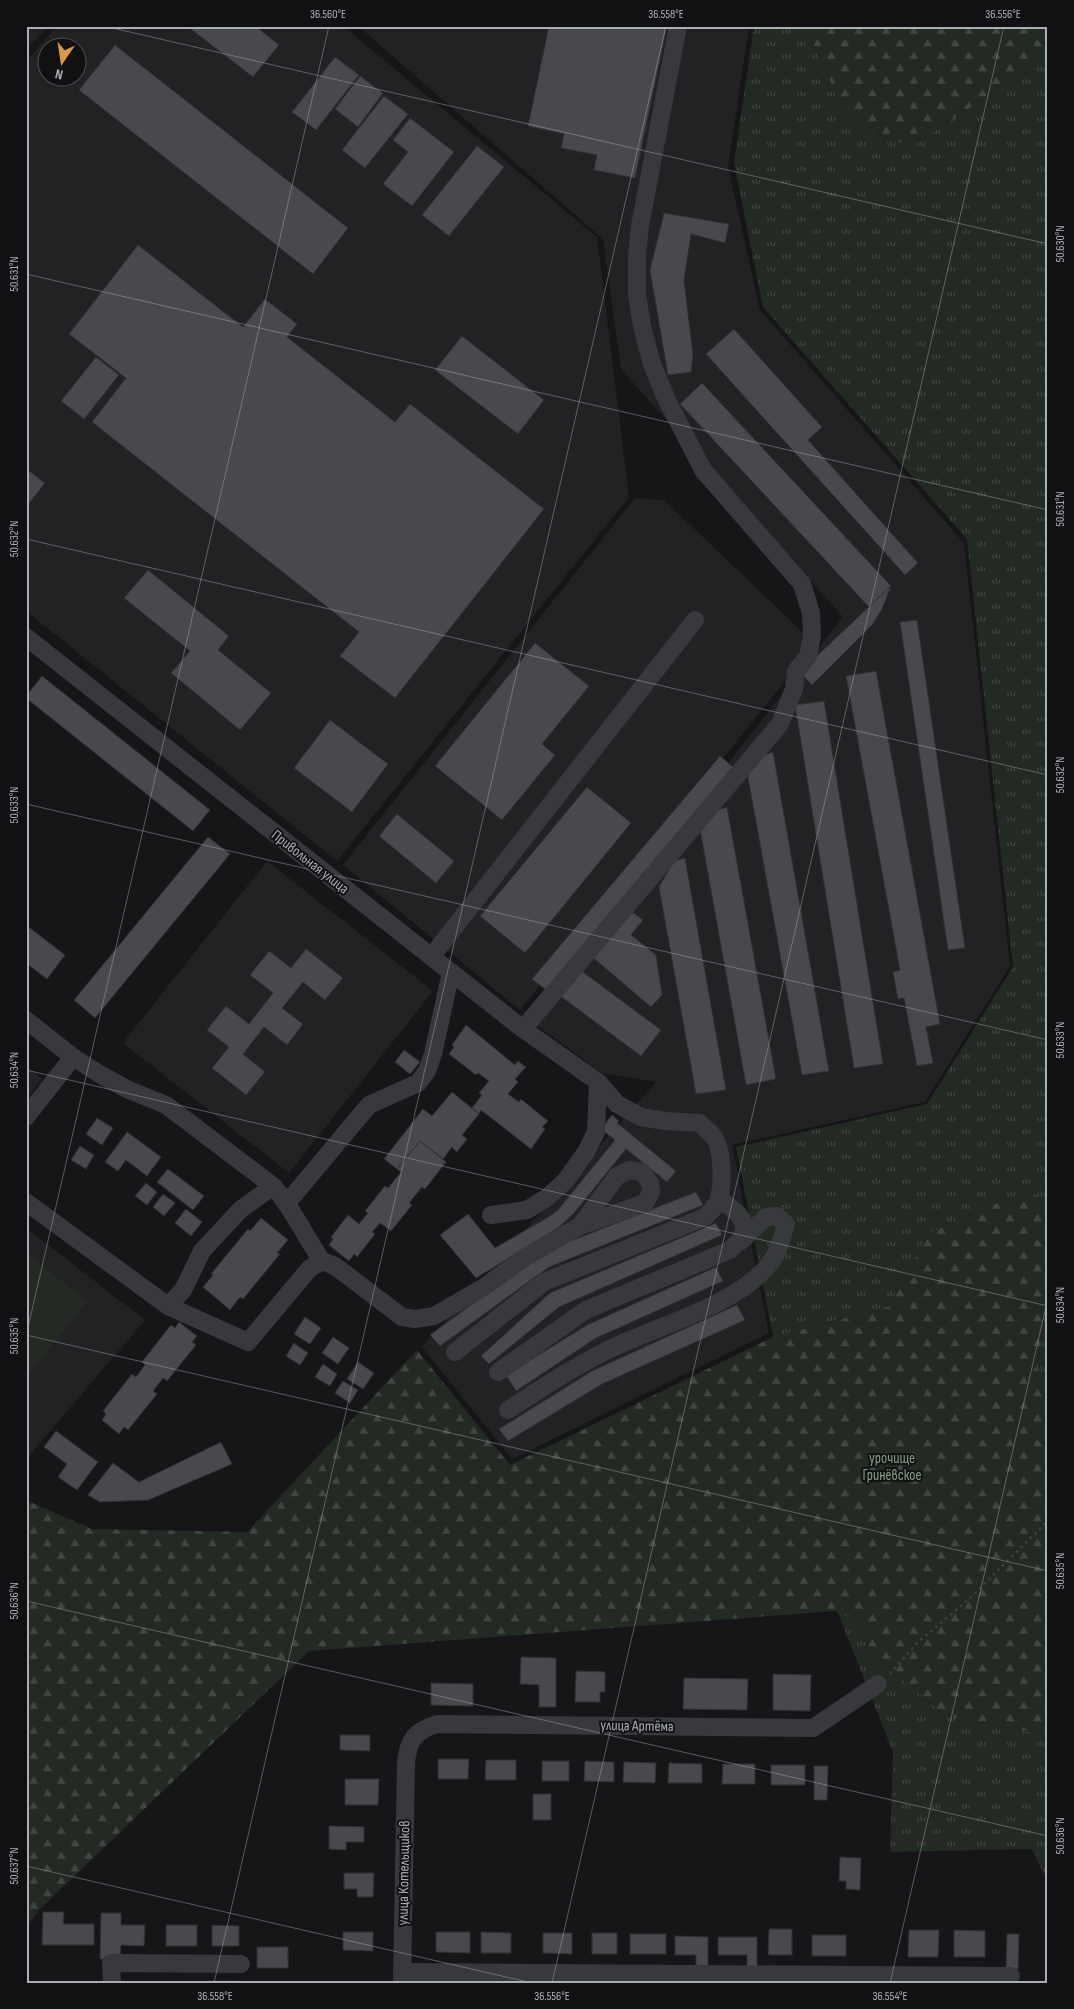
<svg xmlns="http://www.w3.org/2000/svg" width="1074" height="2009" font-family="'Sofia Sans Condensed',sans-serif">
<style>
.built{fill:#222224;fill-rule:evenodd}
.grass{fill:url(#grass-tufts)}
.forest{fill:url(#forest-firs)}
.garden{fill:#232923}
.building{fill:#48494c;stroke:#303133}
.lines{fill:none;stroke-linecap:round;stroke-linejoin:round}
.path{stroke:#3e4043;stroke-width:2.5;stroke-dasharray:2.5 4;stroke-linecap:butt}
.minor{stroke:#38393c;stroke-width:18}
.ticks{fill:none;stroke:#aaafb6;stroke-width:1;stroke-opacity:0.45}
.labels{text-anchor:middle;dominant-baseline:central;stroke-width:4;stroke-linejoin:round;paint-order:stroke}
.street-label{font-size:15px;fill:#aaafb6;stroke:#111113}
.park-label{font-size:15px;fill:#859e83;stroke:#111113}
.neatline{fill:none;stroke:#aaafb6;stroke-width:2}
.ticks-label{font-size:12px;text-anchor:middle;fill:#aaafb6}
</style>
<defs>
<pattern id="grass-tufts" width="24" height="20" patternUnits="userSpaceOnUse" patternTransform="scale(1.25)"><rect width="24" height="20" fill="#232923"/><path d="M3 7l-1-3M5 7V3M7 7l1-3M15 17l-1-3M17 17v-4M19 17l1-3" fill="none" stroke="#404641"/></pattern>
<pattern id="forest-firs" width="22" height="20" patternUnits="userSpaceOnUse" patternTransform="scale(1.25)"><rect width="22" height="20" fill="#232923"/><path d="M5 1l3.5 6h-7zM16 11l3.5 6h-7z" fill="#404641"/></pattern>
</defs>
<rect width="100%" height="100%" fill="#161618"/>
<g class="built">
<path d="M26,26h22l-22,24z"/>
<path d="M57,26h286l254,211 32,260 -292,364 -311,-250v-537l3,-16zM48,48h30v30h-30z"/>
<path d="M358,26h391l-21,141 32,143 204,233 46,423 -85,136 -193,43 37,188 -257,126 -90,-112 234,-265 -54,-9 -79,-58 199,-244 121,-154 -222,-248 -18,-130z"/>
<path d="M635,498l29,2 151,144 -295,366 -177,-145z"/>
<path d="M267,861l166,130 -144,182 -166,-130z"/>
<path d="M26,1066l16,13 -16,21z"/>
<path d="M26,1228l119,92 -119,139z"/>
</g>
<g class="grass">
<path d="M754,26h51l45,98 61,22 62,-40 75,-57v1151l-22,-9 -96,42 -42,74 -115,30 -37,-190 191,-43 86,-137 -46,-428 -204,-232 -29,-144z"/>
<path d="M1048,1314v72l-12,-6 8,-61z"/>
<path d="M837,1611l22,12 12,36 41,27 33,30 103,19v148l-16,-34 -142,3 3,-100z"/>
</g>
<g class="forest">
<path d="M805,26h243v23l-75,57 -62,40 -61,-22z"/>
<path d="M1026,1191l22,9v114l-4,5 -8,61 12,6v349l-103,-19 -33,-30 -41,-27 -12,-36 -23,-12 -527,40 -269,258 -14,18v-427l66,29 155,3 170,-182 93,115 263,-128 115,-30 42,-74z"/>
</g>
<path class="garden" d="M26,1253l61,48 -61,77z"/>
<g class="building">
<path d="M187,26h68l24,19 -26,32z"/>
<path d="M549,26h118l-32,152 -41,-8 3,-15 -36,-7 3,-14 -36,-8z"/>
<path d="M115,45l233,183 -35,46 -234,-184z"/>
<path d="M335,57l24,18 -43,55 -24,-18z"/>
<path d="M360,76l23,17 -25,34 -23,-18z"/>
<path d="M384,96l24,18 -43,54 -23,-18z"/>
<path d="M410,118l44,34 -42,54 -29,-22 25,-32 -15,-12z"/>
<path d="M477,146l27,21 -55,69 -27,-21z"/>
<path d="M664,213l65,11 -4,19 -34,-9 -7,47 9,73 -2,18 -23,3 -18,-105z"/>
<path d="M138,245l105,82 22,-28 32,25 -10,13 108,85 15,-18 134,105 -149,189 -55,-42 19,-24 -267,-210 34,-44 -57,-44z"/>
<path d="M734,329l88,98 -14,13 110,123 -13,12 -199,-221z"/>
<path d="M462,336l82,64 -26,34 -83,-64z"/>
<path d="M96,357l23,18 -35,44 -23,-18z"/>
<path d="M702,383l189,203 -22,21 -189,-203z"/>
<path d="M29,471l16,12 -19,24v-33z"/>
<path d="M148,570l81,66 -11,14 53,43 -31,37 -69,-57 19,-22 -66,-53z"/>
<path d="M891,586l-9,23 -10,16 -60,60 -12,-13z"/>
<path d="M917,620l48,328 -17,2 -48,-328z"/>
<path d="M535,643l54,43 -47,58 13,11 -53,65 -67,-54z"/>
<path d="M876,671l64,353 -14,3 7,36 -16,3 -13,-68 -6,1 -5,-27 7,-2 -54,-294z"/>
<path d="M42,676l168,134 -17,21 -167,-133v-2z"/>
<path d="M824,701l59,363 -29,4 -59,-363z"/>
<path d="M330,720l58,44 -36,48 -58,-44z"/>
<path d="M773,752l56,319 -27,4 -55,-303 11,-15z"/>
<path d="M720,756l13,11 -187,223 -14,-11z"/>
<path d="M587,787l44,36 -106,130 -45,-37z"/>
<path d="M727,807l49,272 -30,6 -46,-256 12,-17z"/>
<path d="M397,814l57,47 -18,22 -57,-47z"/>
<path d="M208,837l22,17 -135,164 -21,-18z"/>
<path d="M685,858l41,232 -30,4 -37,-207 15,-26z"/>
<path d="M631,911l12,9 -12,15 25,20 6,40 -11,12 -61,-52z"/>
<path d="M26,925l39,30 -18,24 -21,-16z"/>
<path d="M306,949l37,29 -18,22 -22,-18 -21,26 21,16 -16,21 -23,-18 -21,27 22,18 -19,23 -34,-27 17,-21 -22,-17 19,-24 23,18 24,-31 -23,-18 19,-24 22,17z"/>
<path d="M579,969l82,61 -20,26 -82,-61z"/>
<path d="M466,1025l49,40 3,-4 8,6 -11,12 3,3 -10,12 11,8 2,-3 27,22 -6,6 3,2 -14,20 -50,-39 -2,4 -7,-6 10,-13 -3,-2 10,-12 -11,-8 -2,2 -27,-21 5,-7 -2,-2z"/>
<path d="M404,1050l16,12 -10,12 -15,-12z"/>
<path d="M452,1092l27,22 -17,21 5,4 -10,13 -5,-5 -9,12 -23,-18 -23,28 -13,-10 39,-50 9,7z"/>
<path d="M612,1115l7,6 -2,2 59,48 -9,11 -41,-33 -52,64 -16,15 -82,50 -36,-43 28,-21 27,34 55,-32 8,-6 57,-70 -14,-11z"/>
<path d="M97,1118l16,10 -11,17 -16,-11z"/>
<path d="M127,1132l34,25 -14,19 -21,-16 -8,11 -13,-9z"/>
<path d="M420,1141l26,21 -21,27 -3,-2 -13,16 3,2 -21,26 -11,-8 -8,9 3,2 -18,23 -3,-3 -5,7 -20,-16 4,-6 -2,-2 17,-22 11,9 9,-11 -3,-2 20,-25 3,2 13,-16 -4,-3z"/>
<path d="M80,1146l14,9 -8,14 -15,-9z"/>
<path d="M168,1169l36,27 -11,14 -36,-28z"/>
<path d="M146,1183l11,9 -10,13 -12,-9z"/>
<path d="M696,1192l7,13 -154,62 -109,79 -10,-11 113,-83z"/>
<path d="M163,1194l12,9 -11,13 -11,-9z"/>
<path d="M186,1209l16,13 -11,14 -16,-13z"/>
<path d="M261,1218l27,22 -11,13 3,1 -37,45 -3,-2 -10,13 -27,-23 10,-12 -2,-1 37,-45 2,2z"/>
<path d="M716,1223l6,12 -163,72 -70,57 -8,-8 69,-63z"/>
<path d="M716,1267l7,14 -127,57 -80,53 -10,-16 81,-50z"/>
<path d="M737,1305l8,15 -143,64 -94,57 -9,-12 93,-58z"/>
<path d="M305,1317l16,11 -11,16 -16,-10z"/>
<path d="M179,1322l18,14 -5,6 4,3 -29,36 -4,-3 -10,13 4,3 -29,36 -4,-3 -5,7 -17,-14 4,-6 -3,-3 29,-37 4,3 9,-12 -3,-3 29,-37 4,3z"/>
<path d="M333,1337l16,11 -11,16 -16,-11z"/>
<path d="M294,1343l14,10 -8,12 -14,-9z"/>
<path d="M358,1362l16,11 -11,16 -16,-10z"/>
<path d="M323,1364l14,10 -7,12 -15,-9z"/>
<path d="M343,1381l15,9 -8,13 -15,-10z"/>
<path d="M56,1431l42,31 -21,28 -19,-13 9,-13 -23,-17z"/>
<path d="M221,1442l11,22 -84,36 -48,2 -12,-7 25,-32 26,19z"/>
<path d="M521,1657l35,1v49h-17v-22l-19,-1z"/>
<path d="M576,1671l29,1v20h-5v10h-25z"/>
<path d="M773,1674l38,1 -1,36 -37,-1z"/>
<path d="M684,1678l64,1 -1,31 -64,-1z"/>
<path d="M431,1683l42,1v22l-42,-1z"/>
<path d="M340,1735h30v16l-30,-1z"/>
<path d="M438,1759h31l-1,20h-30z"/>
<path d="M486,1760h30v20h-31z"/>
<rect x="542" y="1761" width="27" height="20"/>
<path d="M585,1761l29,1v20l-30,-1z"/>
<path d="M624,1762l32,1 -1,20 -32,-1z"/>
<path d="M669,1763l33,1v19h-34z"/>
<path d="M723,1764h32v20h-33z"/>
<rect x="771" y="1765" width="34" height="20"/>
<path d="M814,1766h14l-1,34h-13z"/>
<path d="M345,1779h34l-1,26h-33z"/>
<rect x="533" y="1794" width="18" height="26"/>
<path d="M329,1826l35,1v15h-18v8l-17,-1z"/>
<path d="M840,1857l21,1 -1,32 -14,-1v-8h-7z"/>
<path d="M344,1873h30l-1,24h-16v-8h-13z"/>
<path d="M43,1912h21l-1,12h31v21h-52z"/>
<path d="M101,1913h20v12h24l-1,21 -23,-1 -1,14h-20z"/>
<rect x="166" y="1925" width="31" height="21"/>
<path d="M212,1925l27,1v20h-27z"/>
<path d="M769,1929h23v26h-24z"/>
<path d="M909,1930h30l-1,27h-30z"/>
<path d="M954,1930l31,1v26h-31z"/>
<path d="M343,1932h30v19l-30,-1z"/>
<path d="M436,1932h34v21l-34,-1z"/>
<path d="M481,1932l30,1v20h-30z"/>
<path d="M543,1933h29v21l-29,-1z"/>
<rect x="592" y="1933" width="25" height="21"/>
<rect x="630" y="1934" width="36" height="20"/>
<path d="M1007,1934h12l-1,35h-12z"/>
<rect x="812" y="1935" width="34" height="21"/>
<path d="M675,1936l33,1v29h-12v-11h-21z"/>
<path d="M718,1937h39v30h-10v-12h-29z"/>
<rect x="257" y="1947" width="31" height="21"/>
<rect x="209" y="1981" width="29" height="2"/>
</g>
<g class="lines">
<path class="path" d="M890,1674l27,-31 52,-44 79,-78"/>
<g class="minor">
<path d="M26,637l497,392 75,53 19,22 24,13 24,4 35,2c4,5 10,9 14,14 9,13 9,46 5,61 -2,8 -8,13 -14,19l-161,65 -89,70"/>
<path d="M431,957l264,-337"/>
<path d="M26,1020l47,37 28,18 28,15 37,15 107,81c20,23 32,50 49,75"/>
<path d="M523,1029l257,-305 14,-35 2,-18 12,-15 4,-20 -1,-23 -9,-29 -99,-114 -37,-72 -14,-34 -10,-38 -5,-32v-39l3,-29 38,-200"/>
<path d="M26,1117l47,-60"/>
<path d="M26,1202l142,104 80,36 62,-74 12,-7 13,5 67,51 13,2 19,-3 50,-29 43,-31 53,-30 65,-23 6,-11 -1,-9 -8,-11 -12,-2 -13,6 -37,50"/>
<path d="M287,1203l82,-98 49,-22 9,-12 6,-17 18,-82"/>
<path d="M491,1215l36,-5 21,-13 18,-17 20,-28 10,-20 2,-50"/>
<path d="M168,1306l15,-16 19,-39 38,-41 33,-24"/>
<path d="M498,1372l88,-62 144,-60c27,-23 11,-36 -11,-51"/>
<path d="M508,1410c32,-21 64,-42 98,-59 49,-25 132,-45 164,-88 9,-11 12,-26 16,-39l-9,-8 -11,1 -25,24"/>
<path d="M402,1972l609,4"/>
<path d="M112,1983l-1,-20 130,1"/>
<path d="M402,1983l4,-220c2,-23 9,-32 31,-39l376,4 65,-44"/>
</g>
</g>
<path class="ticks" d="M104,26l944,218M26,274l1022,236M26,539l1022,236M26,804l1022,236M26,1070l1022,236M26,1335l1022,236M26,1336l303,-1310M26,1601l1022,235M26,1866l506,117M214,1983l452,-1957M552,1983l452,-1957M890,1983l158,-685"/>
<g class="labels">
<g class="street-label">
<text transform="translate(310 862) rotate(38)">Привольная улица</text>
<text transform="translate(637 1726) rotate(1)">улица Артёма</text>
<text transform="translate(404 1873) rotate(-89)">улица Котельщиков</text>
</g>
<g class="park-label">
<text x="892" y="1458">урочище<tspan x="892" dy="17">Гринёвское</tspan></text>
</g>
</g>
<rect width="1074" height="2009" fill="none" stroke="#111113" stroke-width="55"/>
<g transform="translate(62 62) rotate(193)"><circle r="24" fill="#111113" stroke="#4e5054"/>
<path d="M0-4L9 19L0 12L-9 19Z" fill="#da984b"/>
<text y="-8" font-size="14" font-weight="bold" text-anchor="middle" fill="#aaafb6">N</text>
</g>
<rect x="28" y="28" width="1018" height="1954" class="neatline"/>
<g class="ticks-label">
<text x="328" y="18">36.560°E</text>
<text x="666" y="18">36.558°E</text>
<text x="1003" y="18">36.556°E</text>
<text transform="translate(1060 244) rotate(-90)" y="4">50.630°N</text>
<text transform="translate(14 274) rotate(-90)" y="4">50.631°N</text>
<text transform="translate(1060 509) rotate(-90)" y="4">50.631°N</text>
<text transform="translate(14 539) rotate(-90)" y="4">50.632°N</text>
<text transform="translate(1060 775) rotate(-90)" y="4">50.632°N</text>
<text transform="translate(14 805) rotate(-90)" y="4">50.633°N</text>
<text transform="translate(1060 1040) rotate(-90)" y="4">50.633°N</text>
<text transform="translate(14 1070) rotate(-90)" y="4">50.634°N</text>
<text transform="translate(1060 1305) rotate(-90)" y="4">50.634°N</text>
<text transform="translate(14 1336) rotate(-90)" y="4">50.635°N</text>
<text transform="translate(1060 1571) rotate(-90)" y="4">50.635°N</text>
<text transform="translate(14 1601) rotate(-90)" y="4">50.636°N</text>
<text transform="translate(1060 1836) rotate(-90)" y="4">50.636°N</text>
<text transform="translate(14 1866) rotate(-90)" y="4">50.637°N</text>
<text x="215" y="2000">36.558°E</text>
<text x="552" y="2000">36.556°E</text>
<text x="890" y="2000">36.554°E</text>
</g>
</svg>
